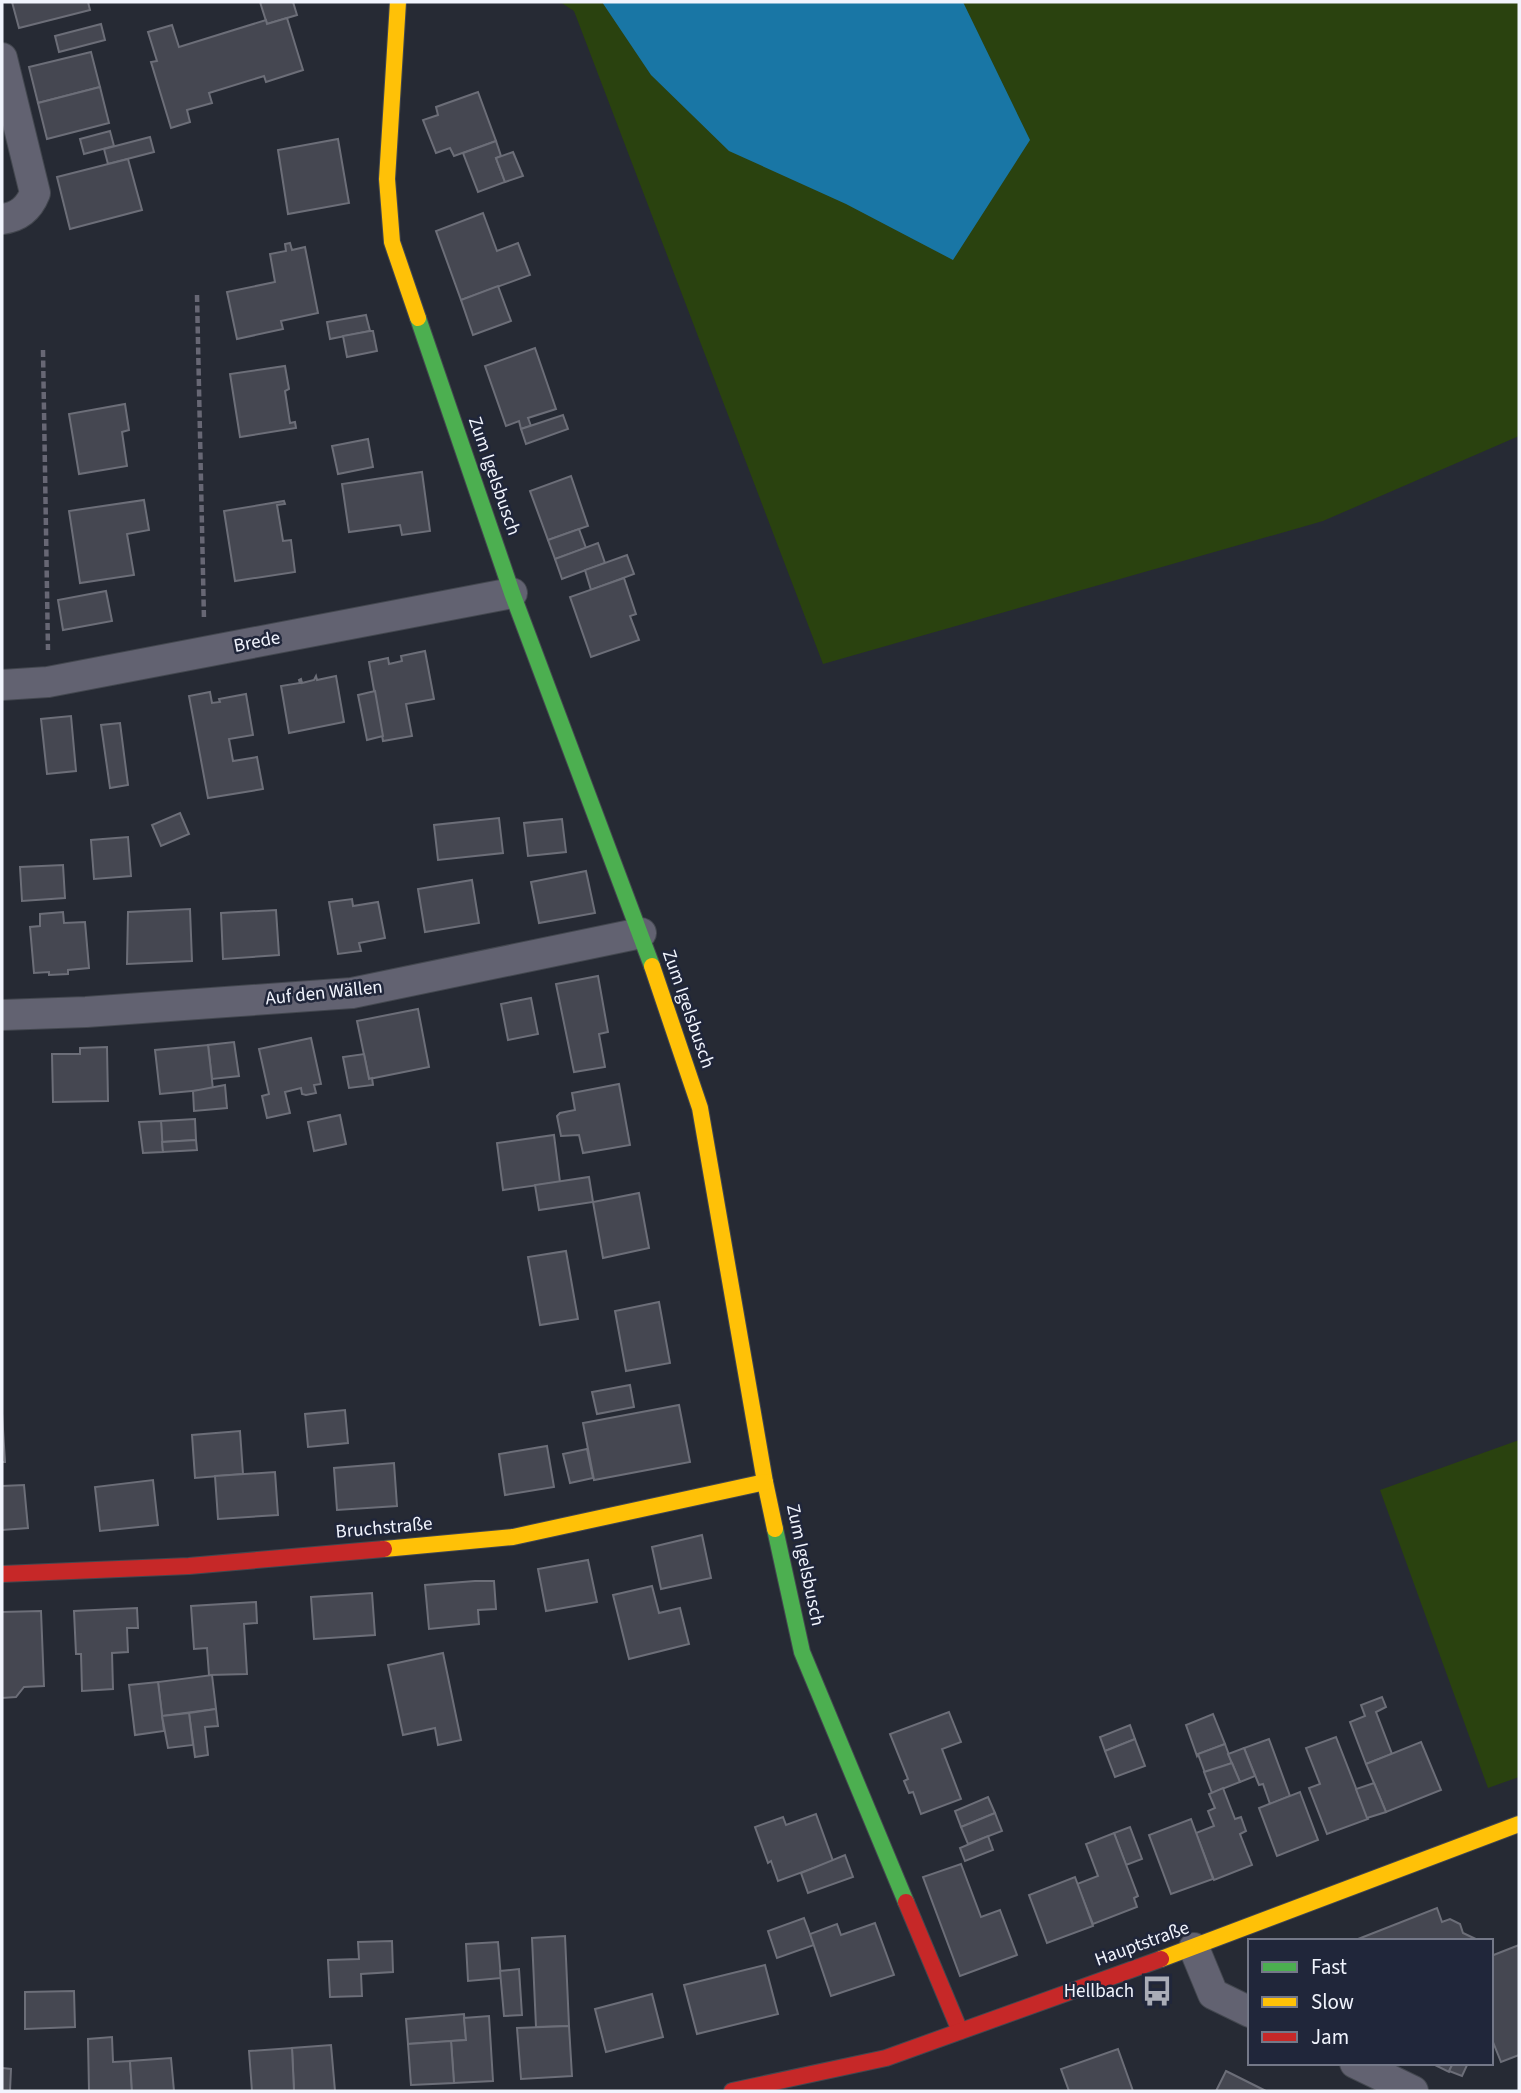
<svg xmlns="http://www.w3.org/2000/svg" width="1521" height="2093" font-family="'Source Sans 3',sans-serif">
<style>
.green{fill:#2a420f}
.water{fill:#1976a5}
.building{fill:#454751;stroke:#6c6e78;stroke-width:2}
.lines{fill:none;stroke-linecap:round;stroke-linejoin:round}
.street-casing{stroke:#43474f;stroke-width:32}
.fast-casing{stroke:#43474f;stroke-width:18}
.slow-casing{stroke:#43474f;stroke-width:18}
.jam-casing{stroke:#43474f;stroke-width:18}
.path{stroke:#676774;stroke-width:4.5;stroke-dasharray:7 3.5;stroke-linecap:butt}
.street{stroke:#626271;stroke-width:30}
.fast{stroke:#4caf50;stroke-width:16}
.slow{stroke:#ffc107;stroke-width:16}
.jam{stroke:#c62828;stroke-width:16}
.labels{text-anchor:middle;dominant-baseline:central;stroke-width:5;stroke-linejoin:round;paint-order:stroke}
.street-label{font-size:19px;fill:#f1f4fd;stroke:#20263a}
.poi-label{font-size:19px;fill:#f1f4fd;stroke:#20263a;text-anchor:end}
</style>
<rect width="100%" height="100%" fill="#262a34"/>
<g class="green">
<path d="M560,2h959v434l-196,85 -500,143 -249,-653z"/>
<path d="M1519,1440v337l-31,11 -108,-298z"/>
</g>
<path class="water" d="M602,2h361l67,138 -77,120 -107,-56 -117,-53 -78,-76z"/>
<g class="building">
<path d="M12,2h76l2,8 -71,18z"/>
<path d="M260,2h33l4,13 -30,9z"/>
<path d="M287,18l16,52 -37,12 -2,-6 -55,17 3,10 -25,7 3,12 -19,6 -20,-66 6,-1 -9,-29 24,-7 7,22 87,-27 1,4z"/>
<path d="M101,24l4,16 -46,12 -4,-16z"/>
<path d="M91,52l9,35 -62,16 -9,-36z"/>
<path d="M100,87l9,36 -62,16 -9,-36z"/>
<path d="M478,92l18,49 -42,15 -4,-8 -14,5 -13,-33 15,-5 -2,-8z"/>
<path d="M110,131l4,15 -30,8 -4,-15z"/>
<path d="M150,137l4,15 -46,12 -4,-15z"/>
<path d="M338,139l11,64 -61,11 -10,-64z"/>
<path d="M496,141l5,15 -5,2 9,24 -27,10 -15,-39z"/>
<path d="M513,152l10,24 -18,6 -9,-24z"/>
<path d="M128,159l14,51 -72,19 -13,-52z"/>
<path d="M483,213l14,38 21,-8 12,32 -69,25 -25,-69z"/>
<path d="M290,243l2,7 13,-3 13,66 -37,8 2,8 -46,10 -10,-47 48,-10 -5,-28 16,-3 -1,-7z"/>
<path d="M498,286l13,35 -38,14 -12,-35z"/>
<path d="M366,315l4,16 -40,8 -3,-17z"/>
<path d="M370,331h3l4,20 -30,6 -4,-21z"/>
<path d="M535,348l21,61 -28,9 3,8 -10,3 -2,-8 -13,5 -21,-60z"/>
<path d="M285,366l4,23 -4,2 5,32 5,-1 1,6 -56,9 -10,-63z"/>
<path d="M125,404l4,26 -7,2 5,34 -48,8 -10,-60z"/>
<path d="M563,415l5,14 -42,15 -5,-15z"/>
<path d="M368,439l5,28 -35,7 -6,-28z"/>
<path d="M422,472l8,59 -28,4 -2,-10 -51,7 -7,-48z"/>
<path d="M571,476l17,50 -40,14 -18,-49z"/>
<path d="M144,500l5,30 -22,4 7,41 -54,8 -11,-72z"/>
<path d="M284,501l1,3 -8,1 6,36 8,-1 4,32 -60,9 -11,-70z"/>
<path d="M579,529l7,19 -31,11 -7,-19z"/>
<path d="M598,543l7,20 -43,16 -7,-20z"/>
<path d="M627,555l7,19 -43,16 -6,-20z"/>
<path d="M624,578l12,36 -6,2 9,24 -48,17 -21,-60z"/>
<path d="M106,591l6,30 -49,9 -5,-30z"/>
<path d="M425,651l9,48 -28,5 6,32 -29,5 -14,-79 19,-4 1,6 13,-3 -1,-5z"/>
<path d="M316,676l1,4 19,-4 8,46 -55,11 -8,-47 19,-3 -1,-3 2,-1 1,4 12,-3z"/>
<path d="M375,691l8,45 -16,4 -9,-45z"/>
<path d="M210,692l2,11 8,-1 -1,-3 27,-5 7,41 -24,4 4,22 24,-4 6,32 -55,9 -19,-102z"/>
<path d="M71,716l5,55 -29,3 -6,-55z"/>
<path d="M120,723l8,62 -18,3 -9,-63z"/>
<path d="M180,813l9,21 -28,12 -9,-21z"/>
<path d="M499,818l4,35 -65,7 -4,-35z"/>
<path d="M562,819l4,33 -38,4 -4,-33z"/>
<path d="M128,837l3,39 -37,3 -3,-39z"/>
<path d="M63,865l2,33 -43,3 -2,-34z"/>
<path d="M586,871l9,42 -56,10 -8,-41z"/>
<path d="M472,880l7,43 -54,9 -7,-43z"/>
<path d="M352,899l1,7 25,-4 7,36 -26,5 2,8 -23,3 -9,-52z"/>
<path d="M190,909l2,52 -65,3 1,-52z"/>
<path d="M276,910l3,45 -56,4 -2,-46z"/>
<path d="M63,912l1,11 21,-1 4,46 -21,2v4l-19,1v-3l-15,1 -4,-46 10,-1v-12z"/>
<path d="M598,976l10,56 -9,2 6,33 -31,5 -18,-88z"/>
<path d="M531,998l7,36 -30,6 -7,-36z"/>
<path d="M418,1009l11,58 -60,12 -12,-58z"/>
<path d="M311,1038l10,46 -7,1 2,8 -10,2 -4,-1 -1,-6 -16,4 5,21 -23,5 -5,-22 7,-2 -10,-45z"/>
<path d="M234,1042l5,34 -27,3 -4,-34z"/>
<path d="M208,1045l5,44 -53,5 -5,-44z"/>
<path d="M107,1047l1,54 -55,1 -1,-48h28v-6z"/>
<path d="M364,1054l5,25 3,-1 1,7 -24,3 -6,-31z"/>
<path d="M619,1084l11,61 -47,8 -4,-18 -18,1 -4,-20 3,-3 15,-3 -3,-17z"/>
<path d="M225,1085l2,23 -33,3 -1,-20z"/>
<path d="M340,1115l6,29 -32,7 -6,-29z"/>
<path d="M195,1119l1,21 -34,2 -1,-21z"/>
<path d="M161,1121l2,31 -20,1 -4,-31z"/>
<path d="M554,1135l6,47 -57,8 -6,-47z"/>
<path d="M196,1140l1,10 -34,2 -1,-10z"/>
<path d="M589,1177l4,25 -54,8 -4,-25z"/>
<path d="M639,1193l10,55 -46,10 -10,-56z"/>
<path d="M566,1251l12,68 -38,6 -12,-68z"/>
<path d="M659,1302l11,61 -44,8 -11,-60z"/>
<path d="M630,1385l4,22 -37,7 -5,-22z"/>
<path d="M679,1405l11,57 -96,18 -11,-57z"/>
<path d="M345,1410l3,33 -40,4 -3,-33z"/>
<path d="M2,1413l3,49h-3z"/>
<path d="M240,1431l3,43 -48,4 -3,-43z"/>
<path d="M547,1446l7,41 -49,8 -6,-41z"/>
<path d="M587,1449l6,29 -23,5 -7,-29z"/>
<path d="M394,1463l3,43 -60,4 -3,-42z"/>
<path d="M275,1472l3,43 -60,4 -3,-43z"/>
<path d="M153,1480l5,45 -58,6 -5,-44z"/>
<path d="M24,1485l4,43 -26,2v-44z"/>
<path d="M702,1535l9,43 -50,11 -9,-42z"/>
<path d="M588,1560l9,42 -51,9 -8,-42z"/>
<path d="M475,1581h19l2,28 -18,1 1,14 -50,5 -4,-44z"/>
<path d="M652,1586l7,27 21,-5 9,36 -60,15 -16,-64z"/>
<path d="M372,1593l3,42 -61,4 -3,-42z"/>
<path d="M256,1602l1,21 -13,1 3,50 -38,1 -2,-27 -13,1 -3,-43z"/>
<path d="M137,1608l1,20h-11l1,24 -16,1 1,36 -31,2 -1,-37h-5l-2,-43z"/>
<path d="M41,1611l3,75 -20,1 -8,10 -14,1v-86z"/>
<path d="M443,1653l18,87 -23,5 -3,-17 -32,7 -15,-70z"/>
<path d="M212,1675l4,34 -54,7 -4,-34z"/>
<path d="M158,1682l6,49 -29,4 -6,-50z"/>
<path d="M1382,1697l4,10 -10,5 16,42 -26,10 -16,-42 15,-6 -4,-11z"/>
<path d="M216,1709l2,17 -13,1 3,28 -13,2 -6,-44z"/>
<path d="M949,1712l12,30 -19,7 19,50 -40,15 -8,-22 -4,1 -5,-12 4,-2 -18,-45z"/>
<path d="M189,1713l4,32 -25,3 -6,-32z"/>
<path d="M1213,1714l12,30 -27,10 -1,2 -11,-31z"/>
<path d="M1130,1725l5,14 -30,12 -5,-14z"/>
<path d="M1336,1737l32,82 -41,15 -18,-46 11,-4 -14,-36z"/>
<path d="M1135,1739l10,27 -30,11 -10,-26z"/>
<path d="M1269,1739l21,57 -20,8 -7,-20 -4,1 -15,-37z"/>
<path d="M1421,1742l20,48 -55,22 -20,-48z"/>
<path d="M1225,1744l7,19 -27,10 -7,-19z"/>
<path d="M1244,1748l11,28 -15,6 -12,-28z"/>
<path d="M1232,1763l8,19 -28,11 -8,-21z"/>
<path d="M1374,1783l12,29 -19,6 -11,-29z"/>
<path d="M1223,1788l12,31 6,-2 5,14 -6,3 12,31 -38,15 -18,-47 18,-7 -6,-15 7,-3 -6,-14z"/>
<path d="M1300,1792l18,48 -41,16 -18,-48z"/>
<path d="M988,1797l7,16 -34,14 -6,-16z"/>
<path d="M995,1813l7,18 -34,13 -7,-17z"/>
<path d="M816,1814l17,47 -55,20 -7,-20 -3,2 -13,-36 28,-10 3,8z"/>
<path d="M1191,1819l22,60 -42,15 -22,-59z"/>
<path d="M1130,1827l12,32 -16,6 -12,-32z"/>
<path d="M1114,1833l24,63 -4,2 3,9 -44,17 -16,-40 21,-8 -12,-32z"/>
<path d="M988,1836l5,14 -28,11 -5,-13z"/>
<path d="M845,1855l8,22 -45,16 -7,-20z"/>
<path d="M961,1864l20,53 19,-7 17,45 -57,21 -37,-99z"/>
<path d="M1075,1877l18,49 -46,17 -18,-48z"/>
<path d="M1437,1908l5,14 8,-3 10,5 3,9 17,8h-127z"/>
<path d="M804,1918l10,27 -37,13 -9,-27z"/>
<path d="M875,1923l19,52 -63,21 -21,-62 27,-10 4,11z"/>
<path d="M565,1936l4,90 -33,1 -4,-89z"/>
<path d="M392,1941l1,31 -32,2 1,22 -32,1 -2,-37 31,-1 -1,-17z"/>
<path d="M498,1942l3,36 -33,3 -2,-37z"/>
<path d="M1519,1945v110l-18,7 -10,-25v-81z"/>
<path d="M765,1965l13,49 -81,20 -13,-49z"/>
<path d="M519,1969l3,46 -18,1 -4,-45z"/>
<path d="M74,1991l1,36 -50,2v-37z"/>
<path d="M652,1994l11,43 -57,15 -11,-43z"/>
<path d="M464,2014l2,26 -58,4 -2,-25z"/>
<path d="M489,2016l4,65 -39,2 -3,-42 15,-1 -2,-22z"/>
<path d="M569,2026l3,50 -51,3 -4,-51z"/>
<path d="M112,2037l1,25 17,-1 2,30h-43l-1,-52z"/>
<path d="M451,2041l3,42 -43,2 -3,-41z"/>
<path d="M331,2045l4,46h-41l-2,-43z"/>
<path d="M292,2048l2,43h-42l-3,-40z"/>
<path d="M1118,2049l15,42h-64l-8,-22z"/>
<path d="M171,2058l3,33h-42l-2,-30z"/>
<path d="M1431,2063h22l-4,9z"/>
<path d="M1453,2063h15l-6,13 -13,-5z"/>
<path d="M2,2068l9,1 -1,22h-8z"/>
<path d="M1226,2071l40,20h-50z"/>
</g>
<g class="lines">
<g class="street-casing">
<g id="street">
<path d="M2,219c17,-2 27,-11 33,-26l-33,-135"/>
<path d="M2,685l46,-3 464,-89"/>
<path d="M2,1015l84,-3 266,-19 289,-60"/>
<path d="M1194,1948l19,46 37,18"/>
<path d="M1355,2063l58,28"/>
</g>
</g>
<g class="fast-casing">
<g id="fast">
<path d="M418,318l94,275 140,373"/>
<path d="M775,1529l27,123 104,250"/>
</g>
</g>
<g class="slow-casing">
<g id="slow">
<path d="M398,2l-11,177 5,63 26,76"/>
<path d="M652,966l48,142 65,374 10,47"/>
<path d="M384,1549l129,-12 252,-55"/>
<path d="M1161,1959l358,-135"/>
</g>
</g>
<g class="jam-casing">
<g id="jam">
<path d="M2,1574l187,-8 195,-17"/>
<path d="M906,1902l54,129"/>
<path d="M732,2091l154,-33 275,-99"/>
</g>
</g>
<g class="path">
<path d="M197,295l7,325"/>
<path d="M43,350l5,300"/>
</g>
<use href="#street" class="street"/>
<use href="#fast" class="fast"/>
<use href="#slow" class="slow"/>
<use href="#jam" class="jam"/>
</g>
<defs>
<g id="bus-bare" transform="scale(2.415)"><path d="M-5-6H5V4H4V6H2V4H-2V6H-4V4H-5ZM-3.5-4V0h7V-4ZM-3.5 1.2v1.5H-2V1.2ZM2 1.2v1.5H3.5V1.2Z" fill="#aaadb7" stroke="#20263a" stroke-width="2.5" paint-order="stroke"/></g>
</defs>
<g fill-rule="evenodd">
<use href="#bus-bare" x="1157" y="1991"/>
</g>
<g class="labels">
<g class="street-label">
<text transform="translate(494 476) rotate(71)">Zum Igelsbusch</text>
<text transform="translate(257 642) rotate(-11)">Brede</text>
<text transform="translate(324 993) rotate(-6)">Auf den Wällen</text>
<text transform="translate(688 1009) rotate(71)">Zum Igelsbusch</text>
<text transform="translate(384 1528) rotate(-5)">Bruchstraße</text>
<text transform="translate(805 1565) rotate(78)">Zum Igelsbusch</text>
<text transform="translate(1142 1944) rotate(-20)">Hauptstraße</text>
</g>
<g class="poi-label">
<text x="1134" y="1991">Hellbach</text>
</g>
</g>
<rect width="1521" height="2093" fill="none" stroke="#f1f4fd" stroke-width="7"/>
<rect x="1248" y="1939" width="245" height="126" fill="#20263a" stroke="#747888" stroke-width="2"/>
<rect x="1262" y="1962" width="35" height="10" fill="#4caf50" stroke="#747888" stroke-width="2"/>
<text x="1311" y="1974" font-size="21" fill="#f1f4fd">Fast</text>
<rect x="1262" y="1997" width="35" height="10" fill="#ffc107" stroke="#747888" stroke-width="2"/>
<text x="1311" y="2009" font-size="21" fill="#f1f4fd">Slow</text>
<rect x="1262" y="2032" width="35" height="10" fill="#c62828" stroke="#747888" stroke-width="2"/>
<text x="1311" y="2044" font-size="21" fill="#f1f4fd">Jam</text>
</svg>
